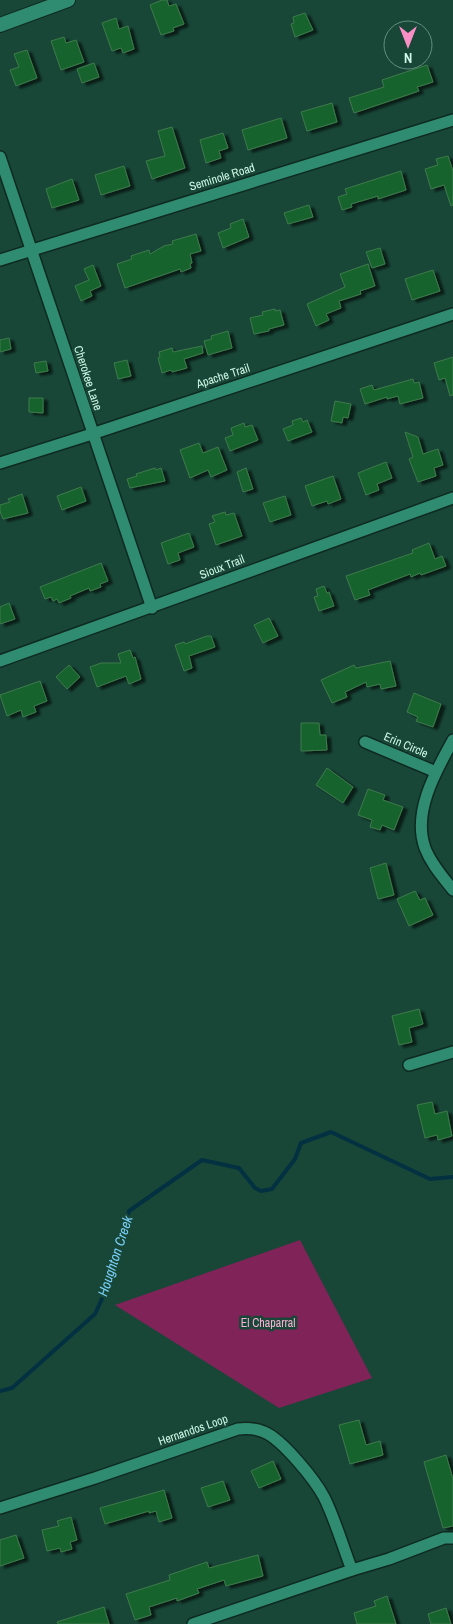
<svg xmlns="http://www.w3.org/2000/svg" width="453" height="1624" font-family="'Archivo Narrow',sans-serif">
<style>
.green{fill:#7f2358}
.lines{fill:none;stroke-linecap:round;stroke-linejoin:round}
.stream{stroke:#033142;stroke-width:4}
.building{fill:#17632e;stroke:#3e7a4b;filter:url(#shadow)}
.minor-casing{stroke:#0e2a21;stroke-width:14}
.tertiary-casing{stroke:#0e2a21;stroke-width:16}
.minor{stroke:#308c70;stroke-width:11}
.tertiary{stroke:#308c70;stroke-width:14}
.labels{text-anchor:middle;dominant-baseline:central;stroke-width:5;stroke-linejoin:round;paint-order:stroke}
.street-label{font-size:12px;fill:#cef8e7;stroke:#184738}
.park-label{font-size:12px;fill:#feb1d6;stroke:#184738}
.water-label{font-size:14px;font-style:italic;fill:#79d0f8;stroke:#184738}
</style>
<defs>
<filter id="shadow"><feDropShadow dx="4.5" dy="2.5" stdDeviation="1" flood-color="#0009"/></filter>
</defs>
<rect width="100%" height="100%" fill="#184738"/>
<path class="green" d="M300,1240l72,138 -93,30 -164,-103z"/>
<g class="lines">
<path class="stream" d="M0,1391l12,-3 83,-74 11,-24 23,-79 73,-51 37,8 16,20 6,3 11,-2 23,-30 6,-16 30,-11 99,47 23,-2"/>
</g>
<g class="building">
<path d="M162,0h5l2,6 7,-2 8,20 -11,4 1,3 -13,4 -11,-30z"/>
<path d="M305,13l8,17 -18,7 -4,-13 3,-1 -1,-6z"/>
<path d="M116,18l3,11 9,-3 6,23 -11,4 -2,-5 -9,3 -10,-28z"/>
<path d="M64,37l2,6 10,-3 8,22 -23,8 -10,-29z"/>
<path d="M27,50l10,28 -21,8 -6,-16 9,-3 -5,-13z"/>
<path d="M94,63l5,14 -17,6 -5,-14z"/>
<path d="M427,65l6,17 -16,5 2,4 -65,22 -5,-15 35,-11 -2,-7z"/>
<path d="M332,103l5,19 -30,9 -6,-19z"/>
<path d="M281,118l6,20 -39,12 -6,-20z"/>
<path d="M172,127l13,41 -33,11 -6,-18 19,-5 -7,-25z"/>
<path d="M223,133l5,15 -9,3 2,7 -15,5 -6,-23z"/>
<path d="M448,156l5,15v34l-2,1 -7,-21 -13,4 -6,-20 13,-4 -2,-6z"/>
<path d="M124,166l6,20 -29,9 -6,-20z"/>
<path d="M401,171l5,19 -28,9v-3l-27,8 1,3 -10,3 -4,-13 9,-3 -2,-5z"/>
<path d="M72,179l7,21 -27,8 -6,-19z"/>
<path d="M309,205l4,12 -25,7 -4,-11z"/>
<path d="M243,219l6,18 -26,11 -5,-15 13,-5 -1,-4z"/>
<path d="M196,234l5,17 -11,3 2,9 -2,1 1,4 -10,4 -1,-3 -55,19 -8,-24 15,-5 -1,-3 18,-6 1,4 14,-8 9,-2 -1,-3z"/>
<path d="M380,248l5,16 -13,4 -6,-16z"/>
<path d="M368,264l7,22 -15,5 1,3 -22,7 2,7 -15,6 3,6 -13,6 -9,-22 38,-17 -5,-13z"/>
<path d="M93,265l8,21 -11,5 2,5 -11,5 -6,-15 14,-6 -5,-11z"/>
<path d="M433,270l7,21 -28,9 -7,-21z"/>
<path d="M275,309v2l5,-1 4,15 -15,4v2l-15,3 -4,-16 13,-3 -1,-3z"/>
<path d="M228,331l4,17 -24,7 -4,-14 8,-2 -1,-3z"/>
<path d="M9,338l2,11 -11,3v-12z"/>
<path d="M202,346l1,7 -19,6 3,9 -15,4 -1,-2 -9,3 -4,-15 2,-1 -1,-5 13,-4 1,4z"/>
<path d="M453,357v38l-3,1 -5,-18 -6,2 -5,-17z"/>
<path d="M127,360l4,16 -13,3 -4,-16z"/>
<path d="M46,361l2,10 -12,2 -2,-10z"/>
<path d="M413,379l1,4 5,-1 4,16 -23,6 -2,-8 -11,3v-2l-22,7 -5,-15 12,-4 2,5z"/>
<path d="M29,398h14v15l-14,-1z"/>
<path d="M335,401l16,3 -3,14 -5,-1 -1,6 -11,-2z"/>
<path d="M301,418l2,4 4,-2 5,12 -24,9 -5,-12 10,-4 -1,-4z"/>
<path d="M244,423l1,4 7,-2 6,15 -28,11 -5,-13 8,-3 -2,-7z"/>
<path d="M405,432l13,5 5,17 15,-5 5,16 -9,3 2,8 -18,6 -9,-23 4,-2z"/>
<path d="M199,443l4,10 15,-6 9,23 -16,7 -3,-7 -18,8 -10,-28z"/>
<path d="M386,462l6,16 -15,6 2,6 -13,5 -8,-22z"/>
<path d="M155,468l1,2 5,-2 4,13 -35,7 -3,-9 10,-3 -1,-2z"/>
<path d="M246,468l7,21 -10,3 -6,-20z"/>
<path d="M333,476l8,23 -13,5 -1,-3 -15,5 -7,-20z"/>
<path d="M81,487l5,14 -24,9 -5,-14z"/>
<path d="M22,494l6,19 -25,6 -3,-8v-6l10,-3 -2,-3z"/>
<path d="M285,496l6,19 -21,7 -7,-19z"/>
<path d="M225,512l1,3 8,-2 8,23 -26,9 -7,-21 6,-2 -3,-6z"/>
<path d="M189,533l5,14 -16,6 2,7 -12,4 -7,-21z"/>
<path d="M429,543l6,16 7,-3 4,10 -25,9 -1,-2 -9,4 -1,-3 -42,16 2,5 -15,5 -9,-24 67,-23 -1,-3z"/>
<path d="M101,563l7,18 -8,3 1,3 -11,4 -1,-3 -19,8 1,2 -12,5 -2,-4 -4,2 -2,-4 -6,2 -5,-12z"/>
<path d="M324,586l3,7 2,-1 5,14 -15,5 -5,-14 4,-1 -2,-7z"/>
<path d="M9,603l6,16 -15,5v-17z"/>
<path d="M269,618l9,18 -15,7 -9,-18z"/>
<path d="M207,636h4l4,11 -26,9 3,12 -8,3 -9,-26 9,-3 1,2z"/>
<path d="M130,650l3,8 2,-1 6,22 -12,5 -3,-8 -29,11 -7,-20 11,-4h20l-3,-9z"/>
<path d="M390,661l6,25 -15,3 -1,-5 -13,3 -1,-5 -21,10 2,5 -15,6 -11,-23 33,-15 2,3z"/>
<path d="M69,665l11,12 -13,12 -11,-12z"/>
<path d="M40,681l7,20 -13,5 2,6 -13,5 -2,-7 -14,6 -7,-21z"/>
<path d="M414,693l27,11 -8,23 -17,-6 2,-4 -11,-5z"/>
<path d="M301,723h18l1,12h6l1,15 -26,1z"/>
<path d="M327,768l26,19 -10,16 -27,-18z"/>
<path d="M368,789l17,6 -2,5 20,7 -9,23 -12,-5 -2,5 -10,-3 2,-7 -14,-5z"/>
<path d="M386,863l8,32 -16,4 -8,-31z"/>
<path d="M415,891l5,9 5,-2 8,17 -24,11 -12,-27z"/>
<path d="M419,1009l4,15 -14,4 3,14 -13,3 -7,-29z"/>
<path d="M432,1102l3,12 12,-3 5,25 -14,4 -1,-5 -12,3 -8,-33z"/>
<path d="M359,1420l7,25 14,-4 3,14 -33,9 -11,-39z"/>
<path d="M446,1455l7,24v47l-10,2 -19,-66z"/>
<path d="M273,1461l8,18 -22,9 -8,-17z"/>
<path d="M223,1481l7,19 -22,7 -7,-19z"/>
<path d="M164,1490l8,28 -13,4 -3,-11 -7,2v-2l-44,13 -5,-16z"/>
<path d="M71,1517l6,23 -7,2 2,7 -11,3 -1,-4 -13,3 -5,-21 17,-4 -2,-5z"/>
<path d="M16,1535l8,23 -24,8v-26z"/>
<path d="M258,1555l5,21 -37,10 -2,-6 -27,9 2,4 -22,8v-3l-28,9 2,8 -16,5 -9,-26 44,-14 -1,-5 38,-13 2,6z"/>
<path d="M387,1596l9,28h-39l-3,-11 22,-7 -2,-5z"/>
<path d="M104,1607l5,17h-51l-1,-2z"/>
<path d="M446,1608l5,16h-20l-3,-10z"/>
</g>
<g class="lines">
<g class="minor-casing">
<g id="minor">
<path d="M0,157l152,451"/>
<path d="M0,260l453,-140"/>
<path d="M0,463l92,-29 361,-120"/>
<path d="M0,661c151,-53 302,-109 453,-163"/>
<path d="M453,740c-17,31 -41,72 -28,108 6,16 18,29 28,42"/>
<path d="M365,742l71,30"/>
<path d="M409,1065l44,-13"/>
<path d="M0,1508l95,-30 143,-49c9,-1 17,-1 26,3 18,7 51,48 60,65 11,22 19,50 28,73"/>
<path d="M193,1624l159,-54 37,-11 55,-21h9"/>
</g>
</g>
<g class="tertiary-casing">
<path id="tertiary" d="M0,25l68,-25"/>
</g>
<use href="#minor" class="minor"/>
<use href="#tertiary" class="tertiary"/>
</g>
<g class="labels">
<g class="street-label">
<text transform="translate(222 177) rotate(-17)">Seminole Road</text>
<text transform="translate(223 376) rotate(-18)">Apache Trail</text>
<text transform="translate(88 378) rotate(72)">Cherokee Lane</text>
<text transform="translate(222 567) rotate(-21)">Sioux Trail</text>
<text transform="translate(406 745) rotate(23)">Erin Circle</text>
<text transform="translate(193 1430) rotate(-19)">Hernandos Loop</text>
</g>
<g class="park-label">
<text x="268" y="1323">El Chaparral</text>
</g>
<g class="water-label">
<text transform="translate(115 1256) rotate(-72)">Houghton Creek</text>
</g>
</g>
<g transform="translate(408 45) rotate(180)"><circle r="24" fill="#184738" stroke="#618e7e"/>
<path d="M0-4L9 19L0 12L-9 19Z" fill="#fa8fc6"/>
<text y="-8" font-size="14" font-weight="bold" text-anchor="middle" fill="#cef8e7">N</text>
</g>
</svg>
